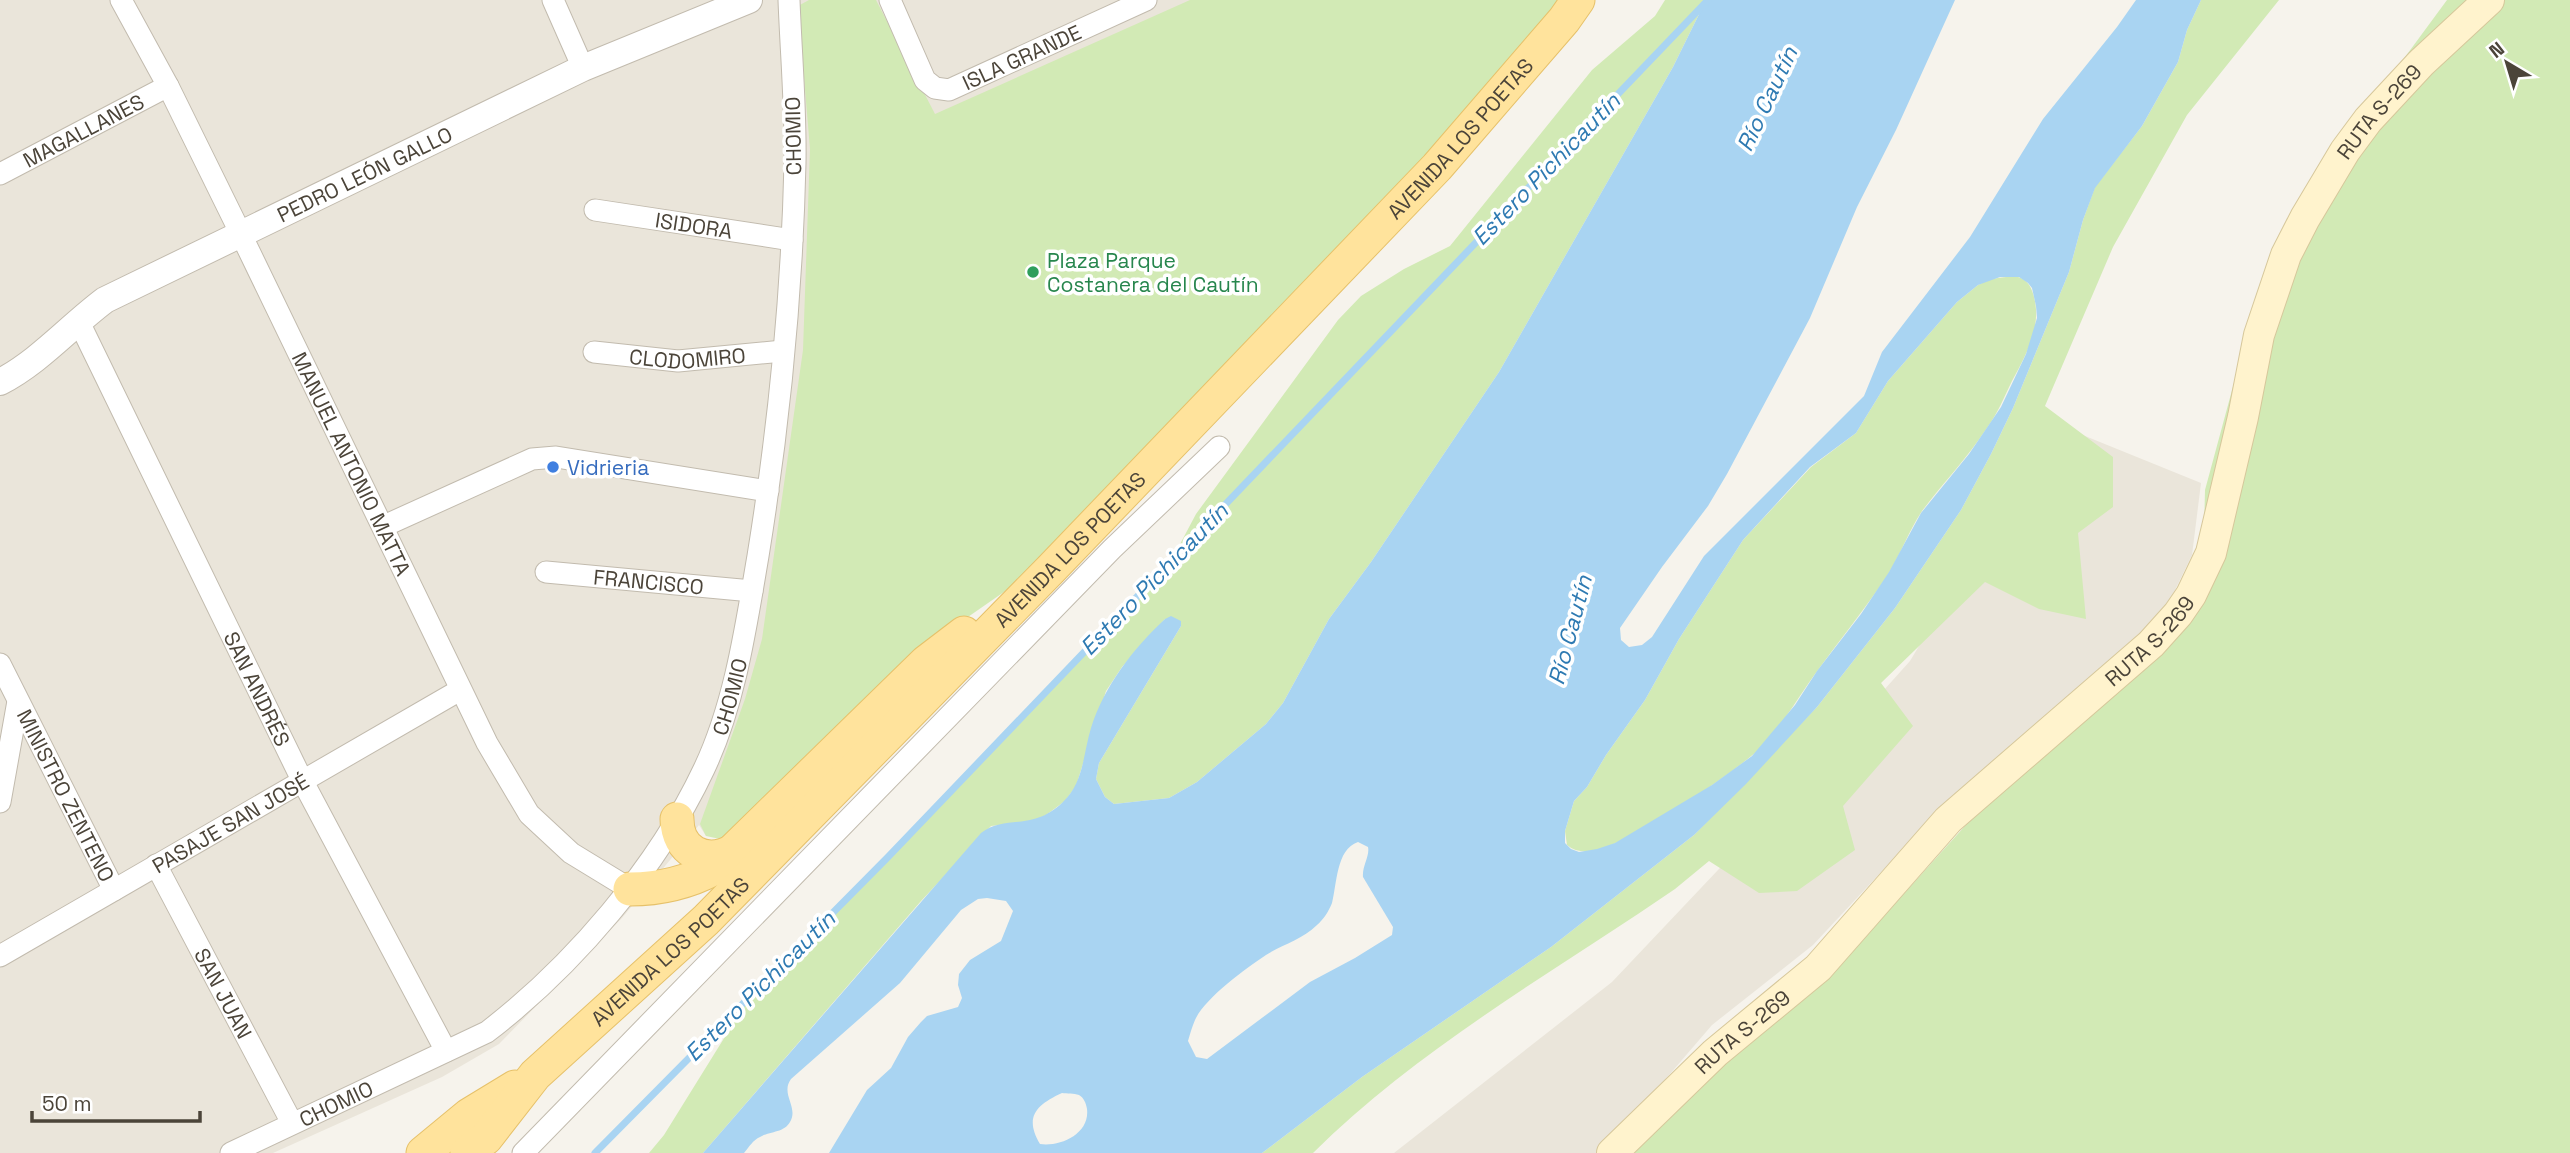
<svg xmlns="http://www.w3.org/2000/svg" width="2570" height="1153" font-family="'Space Grotesk',sans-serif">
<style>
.residential{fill:#eae5da}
.green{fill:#d2eab5}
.water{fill:#a9d4f2;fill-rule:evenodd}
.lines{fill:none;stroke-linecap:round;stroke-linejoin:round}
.stream{stroke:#a9d4f2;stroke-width:7}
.minor-casing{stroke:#c2bbae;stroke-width:23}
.tertiary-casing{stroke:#c2bbae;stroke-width:28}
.secondary-casing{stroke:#d6c79b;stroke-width:32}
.primary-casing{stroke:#e6c16a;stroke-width:35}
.minor{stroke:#fff;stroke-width:21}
.tertiary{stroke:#fff;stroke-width:26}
.secondary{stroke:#fff3cd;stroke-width:30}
.primary{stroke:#ffe39c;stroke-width:33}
.leisure-dot{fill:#2e9e5b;stroke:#fff;stroke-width:2.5}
.shop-dot{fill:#3f7fe0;stroke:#fff;stroke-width:2.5}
.labels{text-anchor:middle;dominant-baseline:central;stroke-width:7;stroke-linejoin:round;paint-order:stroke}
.street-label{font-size:21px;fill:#4b4439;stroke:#fff}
.leisure-label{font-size:21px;fill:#27864d;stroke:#fff;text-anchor:start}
.shop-label{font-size:21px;fill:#366cbe;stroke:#fff;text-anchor:start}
.water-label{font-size:23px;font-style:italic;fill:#2e7ab2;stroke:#fff}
</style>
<rect width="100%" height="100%" fill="#f6f3ec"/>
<g class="residential">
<path d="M0,0h1565l-659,660 -98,93 -59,64 -43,19 -7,-11 -77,93 -123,126 -57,33 -169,76h-273z"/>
<path d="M2053,423l148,60 -9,72 -30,62 -76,71 -134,108 -139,149 -101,80 -110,128h-208l218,-171 192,-203 106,-118z"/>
</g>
<g class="green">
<path d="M809,0h67l59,114 255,-114h375l-105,132 -446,453 -108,75 -98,93 -59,64 -29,22 -14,-3 -6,-12 45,-125 17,-60 41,-289 7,-201 -12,-143z"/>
<path d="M1665,0h41l-33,67 -174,305 -128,190 -42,57 -46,84 -17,21 -69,58 -28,16 -55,6 -9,-7 -9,-18 3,-16 82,-137 -16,-7 -43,48 -16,24 -30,95 -11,15 -19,14 -12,6 -43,5 -70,75 -218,252h-54l15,-18 85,-137 139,-141 282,-294 26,-49 142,-194 23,-24 43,-27 46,-23 142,-176 63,-54z"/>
<path d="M2201,0h78l-92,115 -74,132 -68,159 68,51v50l-35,26 8,86 -47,-10 -54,-27 -104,101 32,43 -70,80 12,44 -58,41 -38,2 -50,-32 -34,28c-123,84 -256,159 -362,264h-51l100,-76 189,-130 143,-112 123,-128 78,-99 66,-98 30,-56 22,-46 56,-136 14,-52 12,-33 47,-61 36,-64 9,-32z"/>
<path d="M2447,0h123v1153h-941l84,-82 114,-92 138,-153 190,-173 48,-79 2,-84 36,-133 114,-232z"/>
<path d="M2014,276c12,2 17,9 20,21 8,30 -8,58 -22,84 -8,16 -14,32 -25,47 -19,29 -44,55 -65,83 -14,21 -22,45 -35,65 -22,33 -46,62 -69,94 -21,28 -40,65 -68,87 -34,28 -73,51 -110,73 -20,11 -53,32 -73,15l-2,-14 9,-30 13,-14 19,-32 39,-55 34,-61 64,-99 68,-73 45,-34 32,-52 69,-79 21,-17 12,-6z"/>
</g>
<path class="water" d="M1706,0h249l-59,130 -39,77 -47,111 -83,156 -19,32 -46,61 -42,61 1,12 8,7 13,-2 10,-8 52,-81 160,-160 18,-44 88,-115 73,-118 74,-92 19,-27h65l-14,30 -9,32 -36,64 -47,62 -12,32 -14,52 -56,136 -22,46 -30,56 -66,98 -78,99 -71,77 -52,51 -143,112 -189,130 -100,76h-433l38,-63 24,-22 17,-31 13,-15 6,-6 31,-9 4,-9 -4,-13 1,-11 11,-14 31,-19 12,-30 -7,-10 -19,-3 -9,1 -17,11 -61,73 -109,96c-11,15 8,28 -1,43 -6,11 -20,9 -30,15 -7,3 -11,10 -16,16h-41l278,-320c25,-19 51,-1 82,-31 21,-20 20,-48 28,-74 13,-42 42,-79 74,-109l6,-3 10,5v5l-82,137 -3,16 9,18 9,7 55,-6 28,-16 69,-58 17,-21 46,-84 42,-57 128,-190 174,-305zM2000,277h19l9,6 4,5 4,18 1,12 -11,36 -25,53 -32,47 -48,59 -32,59 -28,42 -44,57 -22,34 -43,51 -40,29 -97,58 -18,6 -18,3 -8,-3 -6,-6v-12l9,-30 13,-14 19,-32 39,-55 34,-61 64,-99 67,-73 46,-34 32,-52 69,-79 21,-17zM1358,842l10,5c2,9 -6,19 -5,30l30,50 -1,8 -37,23 -45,24 -103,77 -11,-2 -8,-16c2,-7 4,-14 7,-21 10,-22 50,-51 71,-65 17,-11 36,-15 51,-30 6,-5 12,-14 15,-22 5,-18 4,-54 26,-61zM1062,1093c5,1 12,0 17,2 5,3 7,8 8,14 3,25 -27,38 -47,35 -16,-27 -4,-39 22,-51z"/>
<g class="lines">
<path class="stream" d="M595,1153l293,-296 820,-857"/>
<g class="minor-casing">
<g id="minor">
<path id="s1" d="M121,0l47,86 66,134 253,523 42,71 42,39 59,36"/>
<path d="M553,0l30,68"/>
<path id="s2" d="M890,0l35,80 10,8 14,2 197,-90"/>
<path id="s3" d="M0,174l168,-88"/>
<path id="s4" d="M595,210l197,30"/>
<path id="s5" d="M78,320l224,460 144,271"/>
<path id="s6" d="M594,352l84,9 105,-10"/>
<path d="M384,526l148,-67 24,-2 212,34"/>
<path id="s7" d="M546,572l206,19"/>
<path id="s8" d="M0,664l114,226"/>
<path d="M0,802l18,-101"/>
<path id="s9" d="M156,865l136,258"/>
<path id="s10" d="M0,956l460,-266"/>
<path id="s11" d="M231,1153l256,-121c86,-66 171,-165 217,-263 31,-65 42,-143 54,-213 21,-130 34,-261 37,-393 1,-54 -4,-109 -6,-163"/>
<path d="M523,1153l589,-604 107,-102"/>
</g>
</g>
<g class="tertiary-casing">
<g id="tertiary">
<path id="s12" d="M0,382c39,-20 69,-55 105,-82l478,-232 166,-68"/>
</g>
</g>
<g class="secondary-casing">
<g id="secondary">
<path id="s13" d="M1612,1153l103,-100 103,-85 130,-148 203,-176 27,-30 13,-19 20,-42 32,-136 16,-82 27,-80 19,-37 40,-67 23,-31 53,-57 68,-63"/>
</g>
</g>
<g class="primary-casing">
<g id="primary">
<path d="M677,819c0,32 28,47 56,32"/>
<path d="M630,889c31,0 57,-6 85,-21l211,-206 38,-29"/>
<path d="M423,1153l46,-38 46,-28"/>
<path id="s14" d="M467,1153l19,-15 49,-63 171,-155 345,-351 386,-402 127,-147 14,-20"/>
</g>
</g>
<use href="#minor" class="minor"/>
<use href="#tertiary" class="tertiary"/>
<use href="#secondary" class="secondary"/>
<use href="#primary" class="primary"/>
</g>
<circle class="leisure-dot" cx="1033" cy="272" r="7"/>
<circle class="shop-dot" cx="553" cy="467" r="7"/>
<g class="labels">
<g class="street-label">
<text stroke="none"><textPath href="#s2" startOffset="194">ISLA GRANDE</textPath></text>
<text stroke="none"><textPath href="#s13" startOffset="1332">RUTA S-269</textPath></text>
<text stroke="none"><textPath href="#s3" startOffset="94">MAGALLANES</textPath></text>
<text transform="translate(793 136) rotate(-91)">CHOMIO</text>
<text stroke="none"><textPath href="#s14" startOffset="1421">AVENIDA LOS POETAS</textPath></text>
<text stroke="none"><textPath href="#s12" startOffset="422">PEDRO LEÓN GALLO</textPath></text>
<text stroke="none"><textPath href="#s4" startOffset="100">ISIDORA</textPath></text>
<text stroke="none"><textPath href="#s6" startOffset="94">CLODOMIRO</textPath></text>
<text stroke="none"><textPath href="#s1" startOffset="518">MANUEL ANTONIO MATTA</textPath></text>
<text stroke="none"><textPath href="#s14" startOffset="854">AVENIDA LOS POETAS</textPath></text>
<text stroke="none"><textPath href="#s7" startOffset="103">FRANCISCO</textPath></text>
<text stroke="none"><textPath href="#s13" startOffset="744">RUTA S-269</textPath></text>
<text stroke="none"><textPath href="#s5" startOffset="410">SAN ANDRÉS</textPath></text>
<text stroke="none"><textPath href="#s11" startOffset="704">CHOMIO</textPath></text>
<text stroke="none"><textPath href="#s8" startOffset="147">MINISTRO ZENTENO</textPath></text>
<text stroke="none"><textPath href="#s10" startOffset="266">PASAJE SAN JOSÉ</textPath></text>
<text stroke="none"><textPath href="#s14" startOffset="287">AVENIDA LOS POETAS</textPath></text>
<text stroke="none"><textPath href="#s9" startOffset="145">SAN JUAN</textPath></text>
<text stroke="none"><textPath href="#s13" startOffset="178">RUTA S-269</textPath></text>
<text stroke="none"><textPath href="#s11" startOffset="116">CHOMIO</textPath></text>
</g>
<g class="leisure-label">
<text x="1047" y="260">Plaza Parque<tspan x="1047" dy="24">Costanera del Cautín</tspan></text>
</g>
<g class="shop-label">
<text x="567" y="467">Vidrieria</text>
</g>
<g class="water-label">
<text transform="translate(1767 99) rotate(-65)">Río Cautín</text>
<text transform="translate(1546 169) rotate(-46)">Estero Pichicautín</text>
<text transform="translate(1154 579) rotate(-46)">Estero Pichicautín</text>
<text transform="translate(1570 630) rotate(-75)">Río Cautín</text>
<text transform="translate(760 986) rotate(-45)">Estero Pichicautín</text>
</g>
</g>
<g transform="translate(2507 63) rotate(322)" stroke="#ffffff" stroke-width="5" paint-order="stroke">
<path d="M0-5L12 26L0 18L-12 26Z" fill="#4b4439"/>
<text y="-10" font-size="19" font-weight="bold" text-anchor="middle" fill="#4b4439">N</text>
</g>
<path d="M32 1111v10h168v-10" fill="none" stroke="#4b4439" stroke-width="3.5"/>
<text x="42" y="1111" font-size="21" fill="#4b4439" stroke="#ffffff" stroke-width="5" paint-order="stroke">50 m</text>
</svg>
